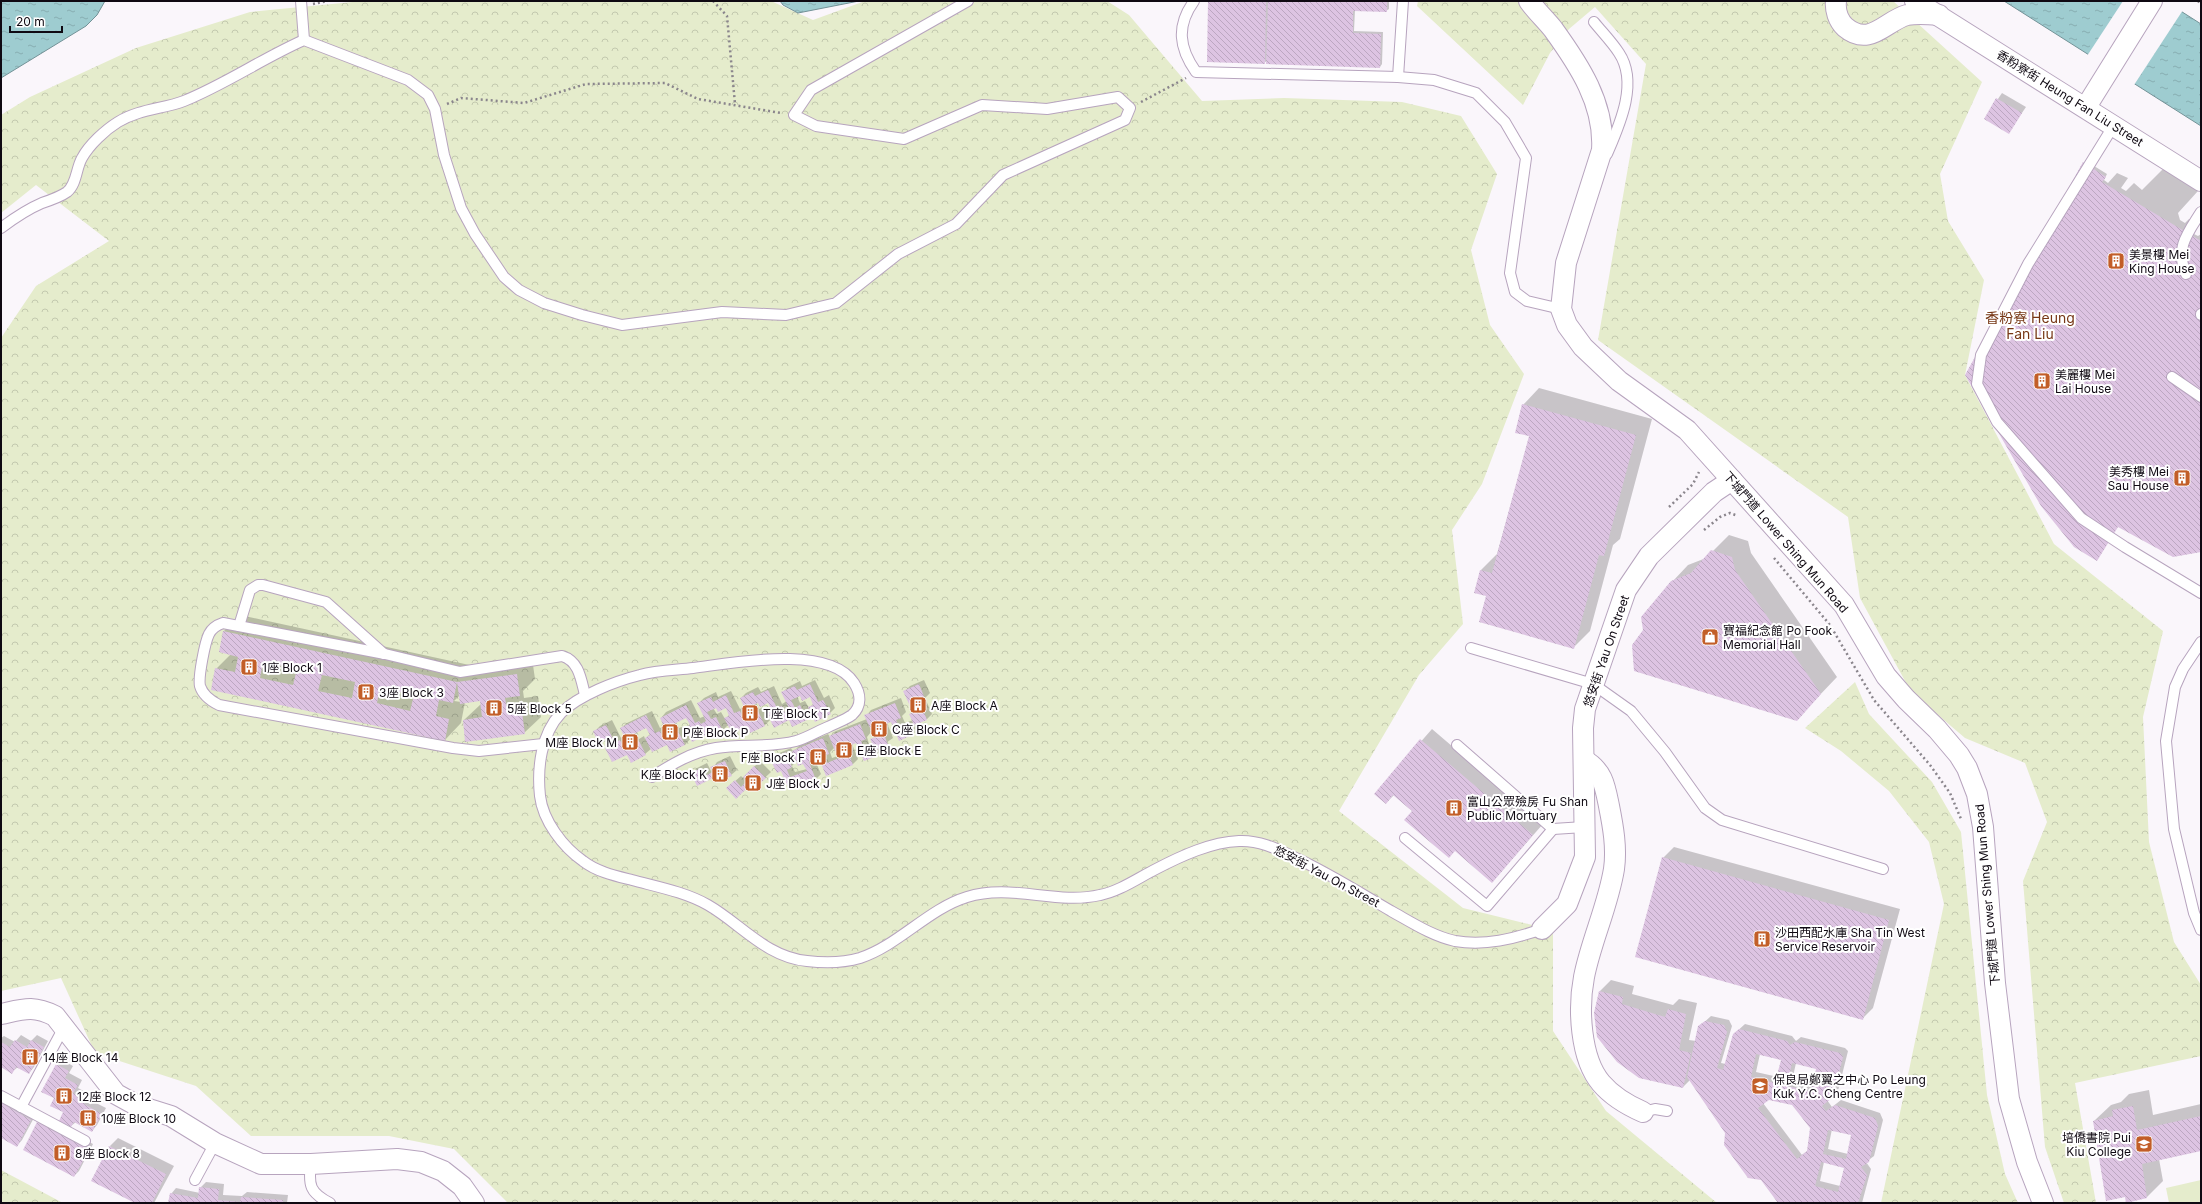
<svg xmlns="http://www.w3.org/2000/svg" width="2202" height="1204" font-family="Inter,'Noto Sans TC',sans-serif">
<style>
.forest{fill:url(#forest-crowns)}
.park{fill:#e5eccc}
.water{fill:url(#water-ripples);stroke:#739297}
.pier{fill:#faf6fb}
.shadow{fill:#0003;fill-rule:evenodd}
.building{fill:url(#building-back-hatch);fill-rule:evenodd}
.lines{fill:none;stroke-linecap:round;stroke-linejoin:round}
.service-casing{stroke:#b7a4be;stroke-width:12}
.minor-casing{stroke:#b7a4be;stroke-width:22}
.path{stroke:#8a858c;stroke-width:2.5;stroke-dasharray:2 3;stroke-linecap:butt}
.service{stroke:#fff;stroke-width:10}
.minor{stroke:#fff;stroke-width:20}
.labels{text-anchor:middle;dominant-baseline:central;stroke-width:4;stroke-linejoin:round;paint-order:stroke}
.street-label{font-size:12px;fill:#0f0912;stroke:#fff}
.poi-label{font-size:12px;fill:#0f0912;stroke:#fff;text-anchor:start}
.quarter-label{font-size:14px;fill:#763715;stroke:#fff}
</style>
<defs>
<pattern id="forest-crowns" width="20" height="18" patternUnits="userSpaceOnUse"><rect width="20" height="18" fill="#e5eccc"/><path d="M2 6a3 3 0 1 1 6 0M12 15a3 3 0 1 1 6 0" fill="none" stroke="#c3c9ae"/></pattern>
<pattern id="water-ripples" width="26" height="14" patternUnits="userSpaceOnUse"><rect width="26" height="14" fill="#9eccd0"/><path d="M2 4q2-2 4 0t4 0M15 11q2-2 4 0t4 0" fill="none" stroke="#87aeb2"/></pattern>
<pattern id="building-back-hatch" width="6" height="6" patternUnits="userSpaceOnUse"><rect width="6" height="6" fill="#ddc4e2"/><path d="M-1 5l2 2M0 0l6 6M5-1l2 2" fill="none" stroke="#bca7c1"/></pattern>
</defs>
<rect width="100%" height="100%" fill="#faf6fb"/>
<g class="forest">
<path d="M363,1h408l42,19 52,-19h242l22,14 73,86 82,-3 118,4 59,14 36,58 -26,76 19,75 34,49 -42,110 -30,46 11,94 -44,51 -80,136 124,97 90,22v101l53,80 111,92h-1209l-54,-54 -65,-13h-138l-55,-50 -101,-33 -34,-75 -60,13v-653l35,-52 73,-45 -73,-56 -35,28v-98l29,-18 106,-49 114,-36z"/>
<path d="M1418,1h475l89,81 -42,92 8,47 36,59 -19,95 89,169 109,87 -20,86 6,125 25,100 27,43v71l-126,27 21,120h-32l-19,-56 -22,-266 24,-59 -22,-59 -60,-25 -54,-46 -51,-94 -12,-81 -250,-177 48,-276 -51,-57 -26,22 -19,24 -27,52 -106,-99z"/>
<path d="M1855,682l14,32 63,68 29,50 26,263 18,79 13,29h-137l63,-299 -15,-62 -40,-51 -48,-40 -36,-23z"/>
<path d="M1,1170l62,33h-62z"/>
</g>
<path class="park" d="M2201,1180v23h-32l-3,-15z"/>
<g class="water">
<path d="M1,1h104l-8,14 -11,11 -85,52z"/>
<path d="M780,1h79l-61,12 -15,-8z"/>
<path d="M2004,1h161l36,23v102z"/>
</g>
<path class="pier" d="M2123,1h46l14,9 -49,75 -47,-29z"/>
<g class="shadow">
<path d="M1209,1h180v8l-3,2 -31,-1 -1,21 29,1 -1,32 -2,3 -112,-7 -4,3z"/>
<path d="M2002,93l24,14 -17,25 -24,-14z"/>
<path d="M2086,161l21,13 -3,6 4,3 9,-10 11,5 -7,10 5,3 8,-8 8,7 29,-29 30,22 -3,8 -20,22 2,7 5,3 4,-4 10,5 -5,10 4,2 3,-2v317l-117,-388z"/>
<path d="M1539,388l113,31 -32,120 -7,6 -23,86 -16,16 -87,-52 -12,-3 6,-22 16,-16 33,-118 -7,-31z"/>
<path d="M1729,535l19,6 3,12 86,124 -41,43 -152,-90 28,-48 16,-17 18,-7z"/>
<path d="M240,615l234,51 58,-8 3,21 -12,12 1,7 14,-2 3,21 -17,16 -60,-13 17,-16v-4l-16,2 -4,21 -16,17 -229,-71 15,-15 -7,-23zM460,695l1,7 -7,-1z"/>
<path d="M815,680l9,18 5,-3 6,13 -5,5h-18l-6,6h-35l-6,6 -14,7 -4,-8h-18l-6,6 -32,8 -6,7 -18,-1 -16,5 -6,5h-18l-21,-6 4,-4 -3,-7 -12,-6 5,-5 12,-6 9,18 4,-2 -4,-8 6,-5 25,-12 8,17 5,-2 -4,-8 5,-6 25,-12 9,18 5,-2 -6,-13 5,-5 12,-6 2,5 13,-6 9,18 5,-3 -4,-8 5,-5 12,-6 3,5 13,-6 8,18 5,-3 -4,-9 5,-5 12,-6 2,5zM800,695l11,1 3,7 -5,5 -4,-7 -5,2 -3,-7zM758,701l11,1 3,7 -5,5 -3,-7 -5,2 -3,-7zM716,706l10,1 4,7 -5,5 -4,-7 -4,2 -4,-6zM687,717l3,7 -5,5 -1,-3 -5,2 -3,-6zM647,727l3,7 -5,5 -1,-3 -5,3 -3,-7z"/>
<path d="M924,680l6,13 -5,5 7,16 -5,5 -12,5 2,5 -6,5 -12,5 -7,-18 -5,2 6,15 -13,9 2,3 -6,5 -12,5 -7,-18 -5,2 6,15 -5,5 -26,11 -7,-19 -6,2 7,16 -5,5 -26,10 -8,-19 -10,-11 5,-5 14,-6 2,4 6,-6 29,-12 2,3 6,-6 31,-12 -1,-3 5,-6 30,-12 5,14 -4,4 3,7 8,-3 -3,-6 8,-6 -3,-6 -10,-11 5,-5zM876,727l3,6 -7,6 1,3 -4,2 -2,-7 4,-5 -1,-2zM835,747l6,1 3,6 -12,4 -2,-6zM797,760l7,3 3,6 -12,3 -3,-6z"/>
<path d="M1432,729l111,95 -51,58 -98,-87 -8,8 -11,-9z"/>
<path d="M730,756l7,14 -6,5 -16,1 -18,8 -5,-11 5,-5 10,-5 4,8 6,-9z"/>
<path d="M760,761l11,11 -17,16 -4,-4 -14,13 -3,-14 8,-7 2,2z"/>
<path d="M1674,847l226,62 -27,99 -11,11 -199,-161z"/>
<path d="M1611,980l23,6 -2,8 41,11 6,-6 18,4 -8,37 7,1 3,-14 12,-11 18,4 3,6 -11,37 5,1 8,-30 11,-10 47,12 4,5 5,-4 44,11 3,3 -10,40 -11,9 5,7 9,-7 39,13 3,7 -9,36 -8,6 5,7 -9,34h-83l-53,-70 -36,-53 -7,7 -88,-74 5,-22zM1760,1054l22,5 -4,18 -22,-5zM1796,1063l22,5 -4,18 -22,-5zM1768,1099l25,5 18,24 -3,22 -6,5 -39,-52zM1832,1129l21,5 -5,20 -20,-5zM1824,1162l21,5 -5,19 -20,-5z"/>
<path d="M21,1035l10,6 6,-6 11,6 -14,26 -5,6 -11,-6 -6,5 -11,-5v-29l3,-2 11,6z"/>
<path d="M62,1060l11,6 -4,7 13,7 -4,8 13,7 -3,4 18,9 -9,17 -5,6 -16,-9 -5,4 -16,-28 2,-33z"/>
<path d="M2149,1090l4,25 48,-11v46l-42,9 4,22 -16,16 -21,-2 -32,-74 17,-16 10,-3 8,-8z"/>
<path d="M1,1095l35,19 -14,26 -5,6 -16,-9z"/>
<path d="M43,1117l50,27 -14,27 -5,5 -36,-53z"/>
<path d="M118,1138l56,28 -20,37h-16l-28,-57z"/>
<path d="M206,1182l18,2 -1,11 19,1 5,-4 41,3 -1,8h-118l2,-9 5,-6 24,5v-5z"/>
</g>
<g class="building">
<path d="M1208,1h58l-1,63 -58,-2z"/>
<path d="M1268,1h119v11l-34,-1v22l28,1 -1,34 -114,-4z"/>
<path d="M1996,98l26,15 -13,21 -25,-15z"/>
<path d="M2083,162l23,15 -4,5 99,59v311l-28,5 -55,-30 -21,34 -23,-14 -33,-41 -76,-131z"/>
<path d="M1522,404l114,31 -32,121 -5,-1 -25,94 -95,-27 7,-26 -12,-3 6,-23 12,3 37,-137 -14,-3z"/>
<path d="M1711,550l21,7 3,13 86,124 -24,27 -163,-50 -2,-26 11,-15 -2,-13 30,-36 20,-8z"/>
<path d="M223,631l234,51 -4,21 -14,-3 -3,16 13,3 -4,22 -234,-51 4,-22 20,4 3,-15 -19,-5zM263,662l34,7 -4,16 -33,-7zM322,675l33,7 -3,16 -34,-7zM380,688l34,7 -4,16 -33,-8z"/>
<path d="M517,674l3,22 -15,2 3,16 14,-2 3,22 -60,8 -2,-22 19,-3 -2,-16 -20,3 -3,-22z"/>
<path d="M810,684l8,18 5,-2 8,14 -16,8 -7,-15 5,-2 -3,-8 -8,4 -2,-5 -9,4 4,8 5,-3 7,15 -15,7 -3,-7 -15,8 -7,-15 5,-2 -4,-8 -8,4 -2,-4 -8,3 3,8 5,-3 7,15 -15,7 -3,-7 -15,7 -8,-15 5,-2 -3,-8 -8,4 -2,-4 -9,4 4,7 5,-2 7,14 -15,7 -2,-3 -14,7 -7,-14 5,-3 -4,-7 -16,8 3,7 5,-2 7,14 -15,7 -3,-7 -15,7 -7,-14 5,-3 -4,-7 -16,8 4,7 5,-2 7,14 -15,8 -4,-8 -15,7 -7,-14 5,-3 -3,-7 -9,4 -5,-11 13,-6 9,18 5,-3 4,8 5,-2 -9,-18 26,-13 9,18 5,-2 3,7 5,-3 -8,-17 26,-13 9,18 4,-2 2,3 5,-3 -9,-18 14,-6 2,5 13,-7 8,18 6,-2 3,8 5,-3 -8,-18 13,-6 2,4 13,-6 9,18 5,-2 3,7 5,-3 -9,-18 14,-6 2,4z"/>
<path d="M919,684l6,15 -5,3 7,18 -13,5 -5,-11 9,-3 -3,-8 -5,3 -7,-15z"/>
<path d="M895,703l6,15 -5,2 3,7 9,-3 4,11 -13,6 -8,-19 -10,4 7,19 -13,5 2,6 -13,5 -8,-18 -10,4 7,18 -27,11 -7,-18 -10,4 7,18 -27,10 -8,-19 -4,2 -7,-14 16,-7 6,15 -5,3 3,7 17,-6 -4,-7 -5,2 -6,-15 31,-13 6,16 -5,2 3,7 17,-7 -3,-7 -6,2 -6,-15 31,-12 6,15 -5,2 3,7 9,-3 -3,-6 9,-3 -3,-8 -5,2 -7,-15z"/>
<path d="M1420,739l113,96 -41,48 -37,-32 -6,7 -45,-38 8,-9 -19,-16 -7,9 -12,-10z"/>
<path d="M725,761l7,15 -15,6 -2,-5 -18,9 -6,-13 10,-5 4,8 8,-4 -3,-5z"/>
<path d="M754,766l12,12 -12,11 -4,-4 -14,14 -10,-11 9,-8 6,7 6,-6 -4,-4z"/>
<path d="M1662,857l227,63 -26,100 -228,-63z"/>
<path d="M1599,991l24,6 -1,7 43,13 3,-8 18,5 -7,36 12,3 -8,35 -44,-10 -22,-16 -20,-25 -3,-24z"/>
<path d="M1705,1021l19,4 3,7 -10,36 6,2 10,-36 6,-5 48,12 3,4 5,-3 45,11 3,4 -10,40 -11,9 4,5 9,-6 40,13 3,8 -9,36 -8,5 6,8 -9,28h-80l-17,-23 -13,-2 -24,-33 1,-12 -38,-56 11,-51zM1756,1054l25,6 -6,23 -24,-6zM1792,1063l24,6 -5,23 -24,-6zM1769,1100l23,5 18,23 -3,23 -10,8 -39,-51zM1828,1130l23,5 -5,24 -23,-5zM1821,1162l23,6 -6,24 -23,-6z"/>
<path d="M15,1040l12,7 4,-7 13,7 -15,27 -13,-7 -4,7 -11,-7v-25l9,5z"/>
<path d="M56,1064l13,7 -4,7 13,7 -5,8 13,7 -2,4 18,10 -10,18 -18,-10 -3,5 -12,-6 4,-9 -13,-6 4,-8 -13,-6z"/>
<path d="M1,1103l30,17 -14,27 -16,-9z"/>
<path d="M2133,1106l4,24 64,-14v35l-59,13 5,34 -21,5 -1,-6 -19,4 -13,-80 20,-5 -1,-6z"/>
<path d="M37,1122l52,28 -15,27 -51,-27z"/>
<path d="M109,1146l57,28 -14,29h-17l-44,-22z"/>
<path d="M199,1187l20,2 -1,11 22,2 1,-5 42,3v3h-115l2,-10 28,5z"/>
</g>
<g class="lines">
<g class="service-casing">
<g id="service">
<path d="M301,1l3,39"/>
<path d="M1194,1c-18,25 -15,47 2,71l202,5 36,3 42,13 29,29 21,36 -16,115 5,19 12,9 34,8"/>
<path d="M1594,22c8,10 18,20 25,31 20,30 0,73 -12,101"/>
<path d="M1398,77l5,-76"/>
<path d="M2114,125l-86,139 -47,91 -4,29 20,38 84,96 44,29 76,46"/>
<path d="M1,228c12,-9 27,-19 41,-25 9,-3 18,-6 25,-11 10,-8 9,-24 15,-34 7,-13 23,-28 36,-36 21,-13 45,-13 66,-21 42,-17 79,-43 120,-61l104,40 20,15 7,14 9,46 17,53 14,26 29,43 15,13 25,13 38,12 40,10 100,-13 64,3 50,-12 62,-49 58,-30 47,-49 122,-55 5,-12 -12,-11 -71,12 -65,-4 -78,34 -88,-13 -22,-11 17,-25 157,-89"/>
<path d="M2186,274c-11,-26 1,-40 15,-62"/>
<path d="M2201,314v1"/>
<path d="M2172,377l29,20"/>
<path d="M239,626l11,-36 8,-5h5l63,17 58,52"/>
<path d="M2201,642l-18,27 -8,18 -9,54 8,88 20,84 7,17"/>
<path d="M1471,648l122,36 38,27 34,41 40,56 17,12 161,49"/>
<path d="M543,744l-64,7 -26,-3 -234,-43c-8,-4 -16,-9 -19,-19 -2,-9 5,-44 9,-52 3,-6 8,-9 14,-11l162,31 75,18 102,-16c17,5 19,23 23,39"/>
<path d="M1457,745l96,84 31,-2"/>
<path d="M652,777c20,-13 40,-25 64,-29 26,-4 54,0 80,-7 11,-3 22,-10 32,-14 8,-4 17,-7 24,-12 10,-9 9,-21 2,-32 -25,-39 -121,-20 -161,-15 -17,2 -36,2 -53,7 -24,6 -61,20 -79,38 -20,21 -24,55 -21,83 3,25 23,51 43,65 14,11 33,15 49,19 26,7 53,12 76,25 33,19 58,52 99,56 17,2 36,2 53,-3 39,-13 68,-49 107,-61 43,-14 89,8 133,-2 20,-4 38,-17 56,-26 25,-13 55,-27 83,-28 22,-1 40,9 59,18 32,15 62,34 93,52 20,11 41,25 64,30 30,5 59,-2 87,-12"/>
<path d="M1405,838l82,68 66,-77"/>
<path d="M1,1096l84,45"/>
<path d="M21,1107l43,-80"/>
<path d="M1643,1112l12,-3 12,2"/>
<path d="M311,1164c-3,21 -1,29 19,39"/>
<path d="M195,1180l20,-37"/>
</g>
</g>
<g class="minor-casing">
<g id="minor">
<path d="M1529,1c7,10 16,18 24,28 26,36 52,75 49,121l-36,113 -5,46 6,16 16,22 36,34 68,49 157,175 42,71 20,23 31,30 22,26 8,13 10,26 6,33 12,156 14,116 18,63 16,41"/>
<path d="M1836,1c-1,9 2,19 9,26 25,21 40,-6 62,-12 11,-2 21,-1 32,0"/>
<path d="M1915,1l286,180"/>
<path d="M2086,107l66,-106"/>
<path d="M1584,760c19,11 21,26 25,46 4,20 8,42 5,63 -6,37 -23,72 -30,108 -6,31 -4,81 17,106 11,13 26,22 42,29"/>
<path d="M1542,929l25,-25 18,-47 -2,-129 2,-19 41,-119 23,-34 65,-64 18,-12"/>
<path d="M1,1014c23,-5 32,-9 54,2l61,78 20,11 35,11 44,27 46,21h50l86,-5 24,3 22,9 19,15 12,17"/>
</g>
</g>
<g class="path">
<path d="M713,1l14,15 8,88"/>
<path d="M2198,1l3,3"/>
<path d="M313,4l14,-3"/>
<path d="M1141,102l45,-24"/>
<path d="M447,104l14,-6 63,5 62,-19 79,-1 33,16 83,14"/>
<path d="M1669,507l24,-23 6,-12"/>
<path d="M1704,530l16,-13 10,-4 8,3"/>
<path d="M1774,558l56,67 44,75 56,65 20,28 11,26"/>
</g>
<use href="#service" class="service"/>
<use href="#minor" class="minor"/>
</g>
<defs>
<g id="building-square" transform="scale(0.9)"><rect x="-9" y="-9" width="18" height="18" rx="4" fill="#c25e28" stroke="#fff"/><path d="M-4-6H4V6H1V3H-1V6H-4ZM-2.5-4.3h1.7v1.8h-1.7ZM.8-4.3h1.7v1.8H.8ZM-2.5-1h1.7V.8h-1.7ZM.8-1h1.7V.8H.8Z" fill="#fff"/></g>
<g id="shop-square" transform="scale(0.9)"><rect x="-9" y="-9" width="18" height="18" rx="4" fill="#c25e28" stroke="#fff"/><path d="M-5-2.5h2.3a2.7 3.5 0 0 1 5.4 0H5L5.5 6h-11ZM-1.5-2.5h3a1.5 2.3 0 0 0-3 0Z" fill="#fff"/></g>
<g id="school-square" transform="scale(0.9)"><rect x="-9" y="-9" width="18" height="18" rx="4" fill="#c25e28" stroke="#fff"/><path d="M0-5L7-2L0 1L-7-2ZM-4 1L0 2.5L4 1V4Q0 6-4 4Z" fill="#fff"/></g>
</defs>
<g fill-rule="evenodd">
<use href="#building-square" x="2116" y="261"/>
<use href="#building-square" x="2042" y="381"/>
<use href="#building-square" x="2182" y="478"/>
<use href="#shop-square" x="1710" y="637"/>
<use href="#building-square" x="249" y="667"/>
<use href="#building-square" x="366" y="692"/>
<use href="#building-square" x="918" y="705"/>
<use href="#building-square" x="494" y="708"/>
<use href="#building-square" x="750" y="713"/>
<use href="#building-square" x="879" y="729"/>
<use href="#building-square" x="670" y="732"/>
<use href="#building-square" x="630" y="742"/>
<use href="#building-square" x="844" y="750"/>
<use href="#building-square" x="818" y="757"/>
<use href="#building-square" x="720" y="774"/>
<use href="#building-square" x="753" y="783"/>
<use href="#building-square" x="1454" y="808"/>
<use href="#building-square" x="1762" y="939"/>
<use href="#building-square" x="30" y="1057"/>
<use href="#school-square" x="1760" y="1086"/>
<use href="#building-square" x="64" y="1096"/>
<use href="#building-square" x="88" y="1118"/>
<use href="#school-square" x="2144" y="1144"/>
<use href="#building-square" x="62" y="1153"/>
</g>
<g class="labels">
<g class="street-label">
<text transform="translate(2070 98) rotate(32)">香粉寮街 Heung Fan Liu Street</text>
<text transform="translate(1786 542) rotate(49)">下城門道 Lower Shing Mun Road</text>
<text transform="translate(1606 651) rotate(-71)">悠安街 Yau On Street</text>
<text transform="translate(1327 876) rotate(28)">悠安街 Yau On Street</text>
<text transform="translate(1987 895) rotate(-95)">下城門道 Lower Shing Mun Road</text>
</g>
<g class="poi-label">
<text x="2129" y="254">美景樓 Mei<tspan x="2129" dy="14">King House</tspan></text>
<text x="2055" y="374">美麗樓 Mei<tspan x="2055" dy="14">Lai House</tspan></text>
<text x="2169" y="471" text-anchor="end">美秀樓 Mei<tspan x="2169" dy="14">Sau House</tspan></text>
<text x="1723" y="630">寶福紀念館 Po Fook<tspan x="1723" dy="14">Memorial Hall</tspan></text>
<text x="262" y="667">1座 Block 1</text>
<text x="379" y="692">3座 Block 3</text>
<text x="931" y="705">A座 Block A</text>
<text x="507" y="708">5座 Block 5</text>
<text x="763" y="713">T座 Block T</text>
<text x="892" y="729">C座 Block C</text>
<text x="683" y="732">P座 Block P</text>
<text x="617" y="742" text-anchor="end">M座 Block M</text>
<text x="857" y="750">E座 Block E</text>
<text x="805" y="757" text-anchor="end">F座 Block F</text>
<text x="707" y="774" text-anchor="end">K座 Block K</text>
<text x="766" y="783">J座 Block J</text>
<text x="1467" y="801">富山公眾殮房 Fu Shan<tspan x="1467" dy="14">Public Mortuary</tspan></text>
<text x="1775" y="932">沙田西配水庫 Sha Tin West<tspan x="1775" dy="14">Service Reservoir</tspan></text>
<text x="43" y="1057">14座 Block 14</text>
<text x="1773" y="1079">保良局鄭翼之中心 Po Leung<tspan x="1773" dy="14">Kuk Y.C. Cheng Centre</tspan></text>
<text x="77" y="1096">12座 Block 12</text>
<text x="101" y="1118">10座 Block 10</text>
<text x="2131" y="1137" text-anchor="end">培僑書院 Pui<tspan x="2131" dy="14">Kiu College</tspan></text>
<text x="75" y="1153">8座 Block 8</text>
</g>
<g class="quarter-label">
<text x="2030" y="317">香粉寮 Heung<tspan x="2030" dy="16">Fan Liu</tspan></text>
</g>
</g>
<rect width="2202" height="1204" fill="none" stroke="#0f0912" stroke-width="4"/>
<path d="M10 26v6h52v-6" fill="none" stroke="#0f0912" stroke-width="2"/>
<text x="16" y="26" font-size="12" fill="#0f0912" stroke="#ffffff" stroke-width="3" paint-order="stroke">20 m</text>
</svg>
